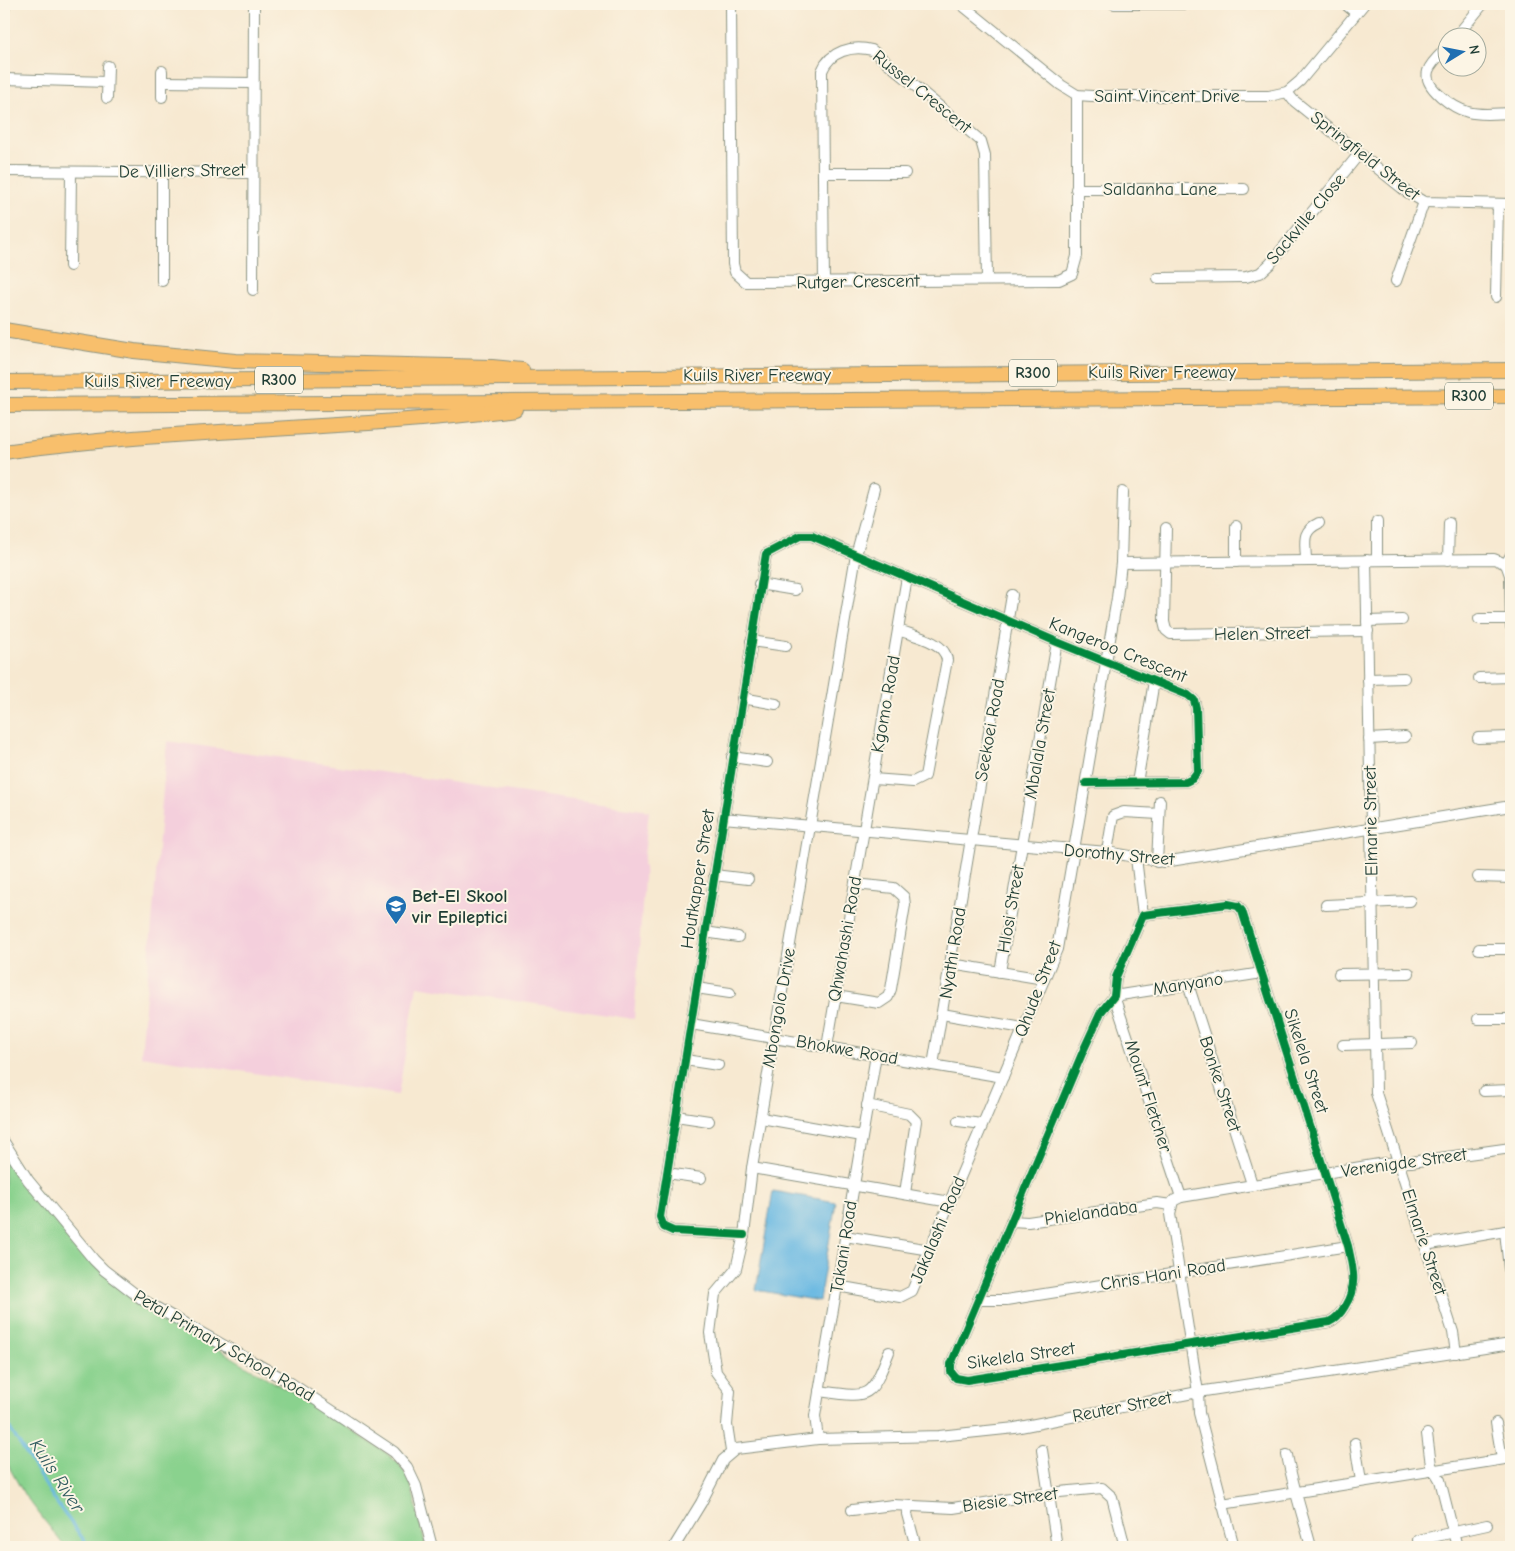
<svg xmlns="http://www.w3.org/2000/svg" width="1515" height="1551" font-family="'Comic Neue',sans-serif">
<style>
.built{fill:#f4cfdc}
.green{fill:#8ad28e;stroke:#548861}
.water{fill:#67b8e2;stroke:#437a8b}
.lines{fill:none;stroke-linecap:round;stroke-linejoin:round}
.stream{stroke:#67b8e2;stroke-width:3}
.minor-casing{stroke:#8b9382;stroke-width:12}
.highway-casing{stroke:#8b9382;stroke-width:16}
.minor{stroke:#fff;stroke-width:10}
.highway{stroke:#f8bf6c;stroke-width:14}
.cycleway-casing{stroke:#fcf5e5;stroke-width:11}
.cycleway{stroke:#00873e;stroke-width:8}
.labels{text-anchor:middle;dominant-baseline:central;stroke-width:4;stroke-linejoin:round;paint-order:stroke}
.shield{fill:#fcf5e5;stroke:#617469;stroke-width:1}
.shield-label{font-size:16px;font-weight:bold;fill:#1f3d34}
.street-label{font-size:18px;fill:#1f3d34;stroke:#fcf5e5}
.poi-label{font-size:18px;font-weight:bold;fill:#1f3d34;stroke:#fcf5e5;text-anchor:start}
.water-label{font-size:19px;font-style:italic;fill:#315c60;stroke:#fcf5e5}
</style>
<rect width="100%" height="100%" fill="#fcf5e5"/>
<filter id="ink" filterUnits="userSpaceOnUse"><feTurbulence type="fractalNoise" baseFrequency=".02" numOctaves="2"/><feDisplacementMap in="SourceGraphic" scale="10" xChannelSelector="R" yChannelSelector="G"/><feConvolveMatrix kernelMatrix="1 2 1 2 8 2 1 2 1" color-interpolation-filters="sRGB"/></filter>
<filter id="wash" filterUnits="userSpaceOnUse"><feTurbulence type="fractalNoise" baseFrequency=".0096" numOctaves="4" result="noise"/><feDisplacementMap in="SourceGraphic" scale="20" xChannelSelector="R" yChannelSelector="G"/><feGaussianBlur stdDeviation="1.12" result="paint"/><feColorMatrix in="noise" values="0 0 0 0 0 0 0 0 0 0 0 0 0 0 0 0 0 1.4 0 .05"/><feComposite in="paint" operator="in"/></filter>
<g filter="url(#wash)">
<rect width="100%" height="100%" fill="#f7e9d1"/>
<path class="built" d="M167,741l482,70 -6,54h2l-11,154 -217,-33 -19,109 -257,-39z"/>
<path class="green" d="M4,1149l88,111 113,81 117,70 63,41 14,12 11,17 16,66h-361l-41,-53 -20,-36z"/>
<path class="water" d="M773,1191l63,11 -17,99 -63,-11z"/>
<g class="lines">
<path class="stream" d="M4,1419l52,83 33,45"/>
</g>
</g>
<g filter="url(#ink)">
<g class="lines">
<g class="minor-casing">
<g id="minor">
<path d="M731,4l2,260 2,8 11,10 313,-2 13,-6 5,-18v-161"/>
<path d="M961,4l100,81 16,10 15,1h177l18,-4 13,-11 64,-77"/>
<path d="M1114,4h83"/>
<path d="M1345,4l11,9"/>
<path d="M4,11l1,-7"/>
<path d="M1455,38l28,-34"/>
<path d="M1448,47c-6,6 -17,15 -20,24 -5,17 26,37 40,41 14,4 30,1 43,1"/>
<path d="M4,79l103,3"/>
<path d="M162,82l91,1"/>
<path d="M1287,92l6,8 114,92 17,10 87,2"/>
<path d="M162,97v-26"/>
<path d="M107,98l1,-32"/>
<path d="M4,171l249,2"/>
<path d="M162,173v108"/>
<path d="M823,173h82"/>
<path d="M1076,189h168"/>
<path d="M70,266l1,-94"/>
<path d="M1158,278l88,-1 14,-4 10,-9 89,-110"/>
<path d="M1396,281l28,-79"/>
<path d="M824,283l-2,-212c8,-20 30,-26 50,-21l109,91 4,14 2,125"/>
<path d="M253,290l1,-286"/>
<path d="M1496,297l2,-93"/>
<path d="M1377,522v38"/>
<path d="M1236,526v36"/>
<path d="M1166,528l-2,94 2,8 5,4 197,-3"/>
<path d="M1511,555l-5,9 4,11 1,52"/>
<path d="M1366,560l10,533 77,239 3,21"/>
<path d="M1448,560l1,-37"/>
<path d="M1306,561c0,-18 -6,-29 13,-38"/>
<path d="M1121,563l373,-4 12,5"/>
<path d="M759,584l36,6"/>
<path d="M1479,619h32"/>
<path d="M1367,621l35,-1"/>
<path d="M751,641l35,5"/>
<path d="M1479,678l32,-1"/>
<path d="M1368,679l36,-1"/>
<path d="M742,698l34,6"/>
<path d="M1478,738l33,-1"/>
<path d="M1369,739l36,-2"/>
<path d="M732,757l35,5"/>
<path d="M873,779l40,3 12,-6 22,-116c-2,-19 -33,-24 -49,-30"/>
<path d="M1137,783l17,-102"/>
<path d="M723,818l384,34 57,10 347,-56"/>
<path d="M1107,852l6,-36 11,-4 35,2"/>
<path d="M1136,858l7,57"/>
<path d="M1157,862l3,-61"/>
<path d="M714,875l34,4"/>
<path d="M1478,877l33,1"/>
<path d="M1228,904l10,2 4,5 106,335c5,23 10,39 -3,60 -4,7 -9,13 -16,16l-362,58 -11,-2 -5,-6v-8l133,-315 17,-37 13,-16 2,-19 27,-62z"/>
<path d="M1326,905l84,-4"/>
<path d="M705,932l33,5"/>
<path d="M1479,949h32"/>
<path d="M951,964l93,15"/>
<path d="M1000,972l57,-330"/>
<path d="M1339,974l70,-1"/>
<path d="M1188,984l64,200"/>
<path d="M696,988l34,5"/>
<path d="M836,996l43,7 9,-6 3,-8 14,-84 -1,-8 -10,-9 -39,-4"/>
<path d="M942,1014l81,14"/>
<path d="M1478,1019h33"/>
<path d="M691,1024l312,53"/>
<path d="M1343,1045l69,-2"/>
<path d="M827,1047l80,-470"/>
<path d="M685,1060l33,5"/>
<path d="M933,1065l79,-470"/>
<path d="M1484,1091l27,-1"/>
<path d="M867,1105l42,9 7,7 -11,72"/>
<path d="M676,1116l33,5"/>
<path d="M761,1118l101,18"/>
<path d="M958,1121l24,3"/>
<path d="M4,1142l24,38 66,80 10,10 39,30 146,82 105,70 13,15 9,19 16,61"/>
<path d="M752,1168l198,34"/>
<path d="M667,1173l34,5"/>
<path d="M1181,1197l-67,-201 148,-23"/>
<path d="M1011,1221l17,1 129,-19 14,2"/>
<path d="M1505,1231l4,38"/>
<path d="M744,1235l-71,-4 -9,-4 -4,-10 106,-663 34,-18h12l245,106 131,53 6,5 2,8 2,63 -6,8 -6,3 -100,1"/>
<path d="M845,1236l85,14"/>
<path d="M1425,1245l86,-15"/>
<path d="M837,1286l63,11 12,-6 145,-342 60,-351 4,-35 2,-71"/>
<path d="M978,1300h28l342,-54"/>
<path d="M819,1391c51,7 51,9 70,-39"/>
<path d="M1496,1423l6,36"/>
<path d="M1427,1434l4,31 9,15 17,67"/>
<path d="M818,1439l-3,-23 61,-361"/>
<path d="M1355,1443l6,38"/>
<path d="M1042,1450l15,97"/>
<path d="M731,1451l-4,-26 3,-34 -14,-19 -6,-39 5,-39 21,-25 8,-34 8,-67 104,-613 18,-66"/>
<path d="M1287,1455c6,32 16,61 24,92"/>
<path d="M1222,1504l289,-46"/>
<path d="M908,1506l-1,8 9,33"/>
<path d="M852,1510l41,-5 60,3 96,-15 53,-5 10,9 13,50"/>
<path d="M1418,1540l69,-15"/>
<path d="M674,1547l27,-44 22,-43 13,-11 82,-10 121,-3 76,-8 183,-36 313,-48"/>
<path d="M1234,1547l-35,-134 -1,-21 -28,-178 3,-13 8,-4 204,-34 26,-1 100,-14"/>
</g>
</g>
<g class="highway-casing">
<g id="highway">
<path d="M4,330l130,21 101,10 257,6 30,3"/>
<path d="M4,382l1507,-12"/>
<path d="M4,405l1507,-9"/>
<path d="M4,452c169,-24 341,-21 511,-43"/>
</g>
</g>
<use href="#minor" class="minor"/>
<use href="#highway" class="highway"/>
<g class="cycleway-casing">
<g id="cycleway">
<path d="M1228,904l10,2 4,5 106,335c5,23 10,39 -3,60 -4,7 -9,13 -16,16l-362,58 -11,-2 -5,-6v-8l133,-315 17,-37 13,-16 2,-19 27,-62z"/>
<path d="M744,1235l-71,-4 -9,-4 -4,-10 106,-663 34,-18h12l245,106 131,53 6,5 2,8 2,63 -6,8 -6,3 -100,1"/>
</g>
</g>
<use href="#cycleway" class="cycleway"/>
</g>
</g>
<defs>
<g id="school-pin" transform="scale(1.125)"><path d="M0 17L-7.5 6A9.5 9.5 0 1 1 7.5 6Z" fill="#1f6fb2" stroke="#fcf5e5"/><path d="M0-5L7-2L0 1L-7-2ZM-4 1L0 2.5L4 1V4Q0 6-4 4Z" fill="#fff"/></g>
</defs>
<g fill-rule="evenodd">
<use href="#school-pin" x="396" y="906"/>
</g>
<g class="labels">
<g class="shield">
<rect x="1009" y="359.5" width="48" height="27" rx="4"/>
<rect x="255" y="366.5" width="48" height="27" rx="4"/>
<rect x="1445" y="382.5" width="48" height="27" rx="4"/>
</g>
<g class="shield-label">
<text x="1033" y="373">R300</text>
<text x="279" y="380">R300</text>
<text x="1469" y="396">R300</text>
</g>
<g class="street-label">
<text transform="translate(922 92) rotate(39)">Russel Crescent</text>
<text x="1167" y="96">Saint Vincent Drive</text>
<text transform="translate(1365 156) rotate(38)">Springfield Street</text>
<text transform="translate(182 171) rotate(-1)">De Villiers Street</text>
<text x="1160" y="189">Saldanha Lane</text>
<text transform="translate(1306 219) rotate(-50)">Sackville Close</text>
<text transform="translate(858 282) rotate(-1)">Rutger Crescent</text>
<text x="1162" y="372">Kuils River Freeway</text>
<text x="757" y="375">Kuils River Freeway</text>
<text x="158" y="381">Kuils River Freeway</text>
<text transform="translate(1262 634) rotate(-1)">Helen Street</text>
<text transform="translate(1118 650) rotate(22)">Kangeroo Crescent</text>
<text transform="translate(886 704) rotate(-80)">Kgomo Road</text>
<text transform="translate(990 730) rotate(-80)">Seekoei Road</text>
<text transform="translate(1040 744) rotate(-80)">Mbalala Street</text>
<text transform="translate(1371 821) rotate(-91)">Elmarie Street</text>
<text transform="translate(1119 855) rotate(5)">Dorothy Street</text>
<text transform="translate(698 879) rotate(-81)">Houtkapper Street</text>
<text transform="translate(1011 909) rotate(-80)">Hlosi Street</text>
<text transform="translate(845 939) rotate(-80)">Qhwahashi Road</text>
<text transform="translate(953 953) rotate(-81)">Nyathi Road</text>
<text transform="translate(1188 984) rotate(-9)">Manyano</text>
<text transform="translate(1038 989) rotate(-69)">Qhude Street</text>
<text transform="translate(779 1008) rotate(-80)">Mbongolo Drive</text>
<text transform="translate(847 1050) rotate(10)">Bhokwe Road</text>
<text transform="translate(1306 1061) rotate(72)">Sikelela Street</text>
<text transform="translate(1220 1084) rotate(72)">Bonke Street</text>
<text transform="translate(1148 1096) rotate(72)">Mount Fletcher</text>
<text transform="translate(1404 1163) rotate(-8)">Verenigde Street</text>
<text transform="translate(1091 1213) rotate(-8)">Phielandaba</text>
<text transform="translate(938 1230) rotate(-67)">Jakalashi Road</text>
<text transform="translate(1424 1242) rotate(72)">Elmarie Street</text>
<text transform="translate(844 1247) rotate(-81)">Takani Road</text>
<text transform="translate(1163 1275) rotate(-9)">Chris Hani Road</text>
<text transform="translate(224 1346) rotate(30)">Petal Primary School Road</text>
<text transform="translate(1021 1356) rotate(-8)">Sikelela Street</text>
<text transform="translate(1122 1407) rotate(-11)">Reuter Street</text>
<text transform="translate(1010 1500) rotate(-8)">Biesie Street</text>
</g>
<g class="poi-label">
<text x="412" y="896">Bet-El Skool<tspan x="412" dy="21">vir Epileptici</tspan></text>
</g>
<g class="water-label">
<text transform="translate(57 1476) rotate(57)">Kuils River</text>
</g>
</g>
<rect width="1515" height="1551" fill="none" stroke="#fcf5e5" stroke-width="20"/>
<g transform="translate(1462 52) rotate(80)"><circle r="24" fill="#fcf5e5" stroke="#a4ab9e"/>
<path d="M0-4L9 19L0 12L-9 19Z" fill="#1f6fb2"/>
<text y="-8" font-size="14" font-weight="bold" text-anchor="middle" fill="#1f3d34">N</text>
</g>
</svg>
